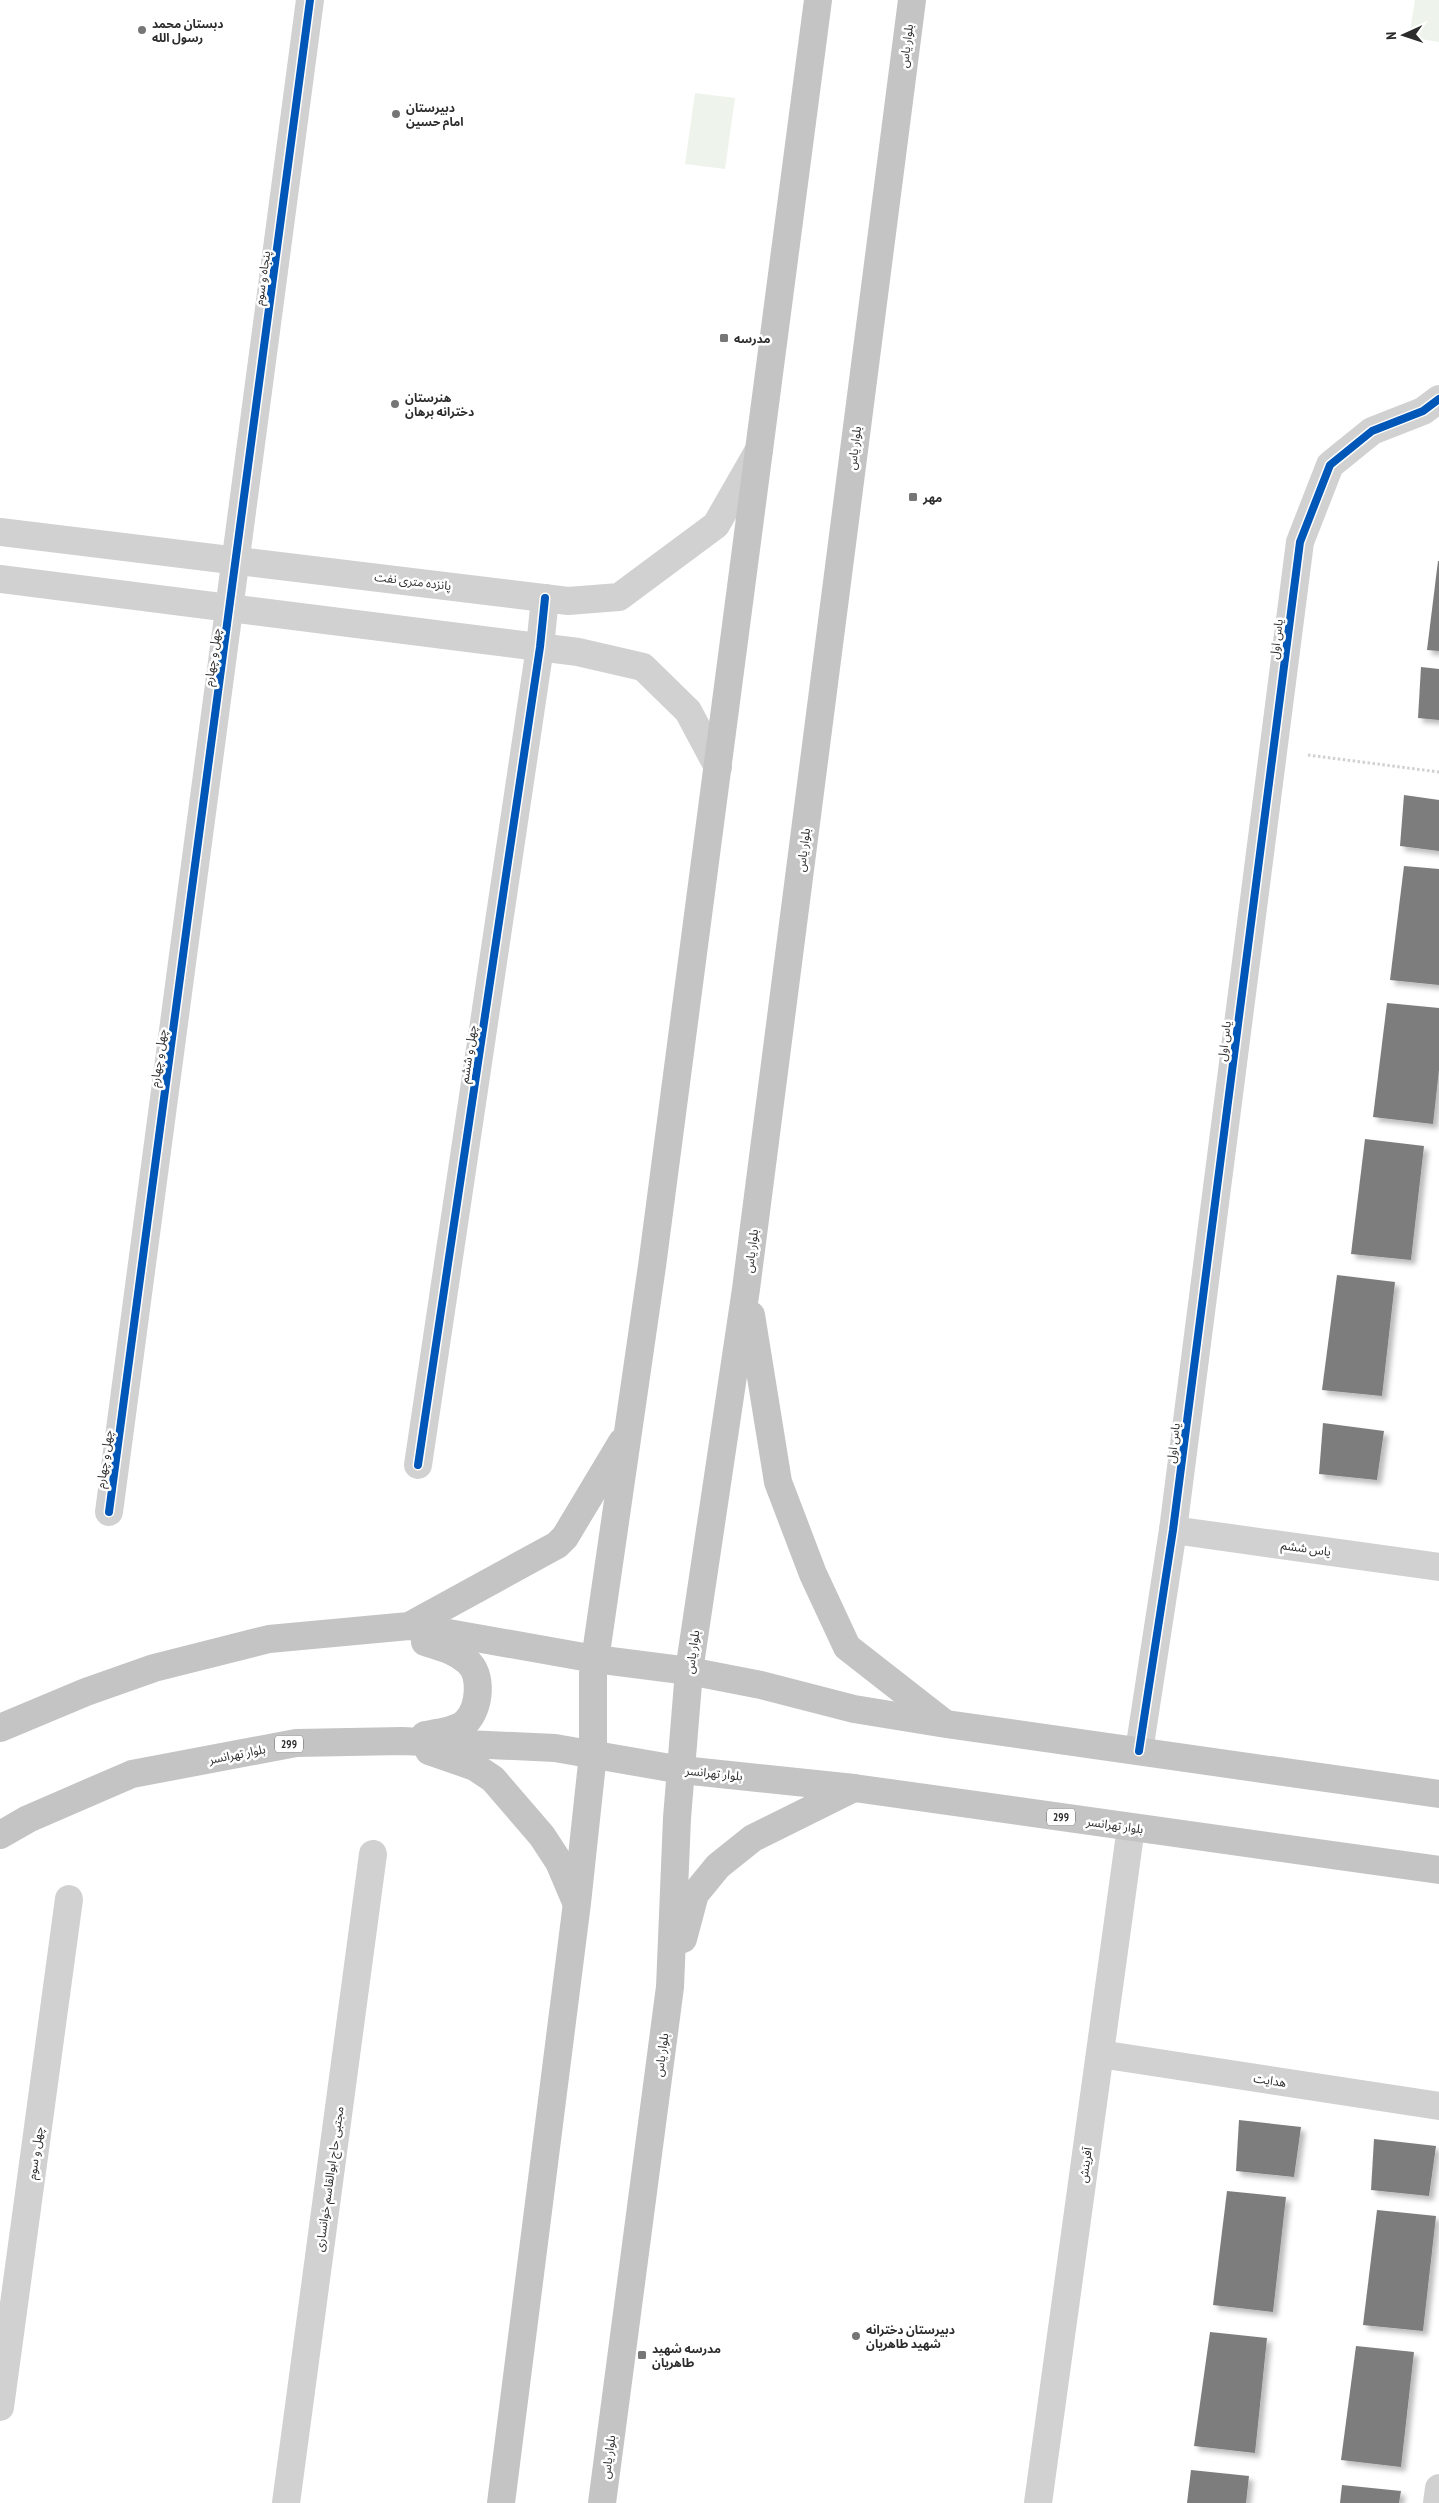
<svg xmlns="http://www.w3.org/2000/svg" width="1439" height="2503" font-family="'PT Sans Narrow','Noto Sans Arabic',sans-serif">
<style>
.green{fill:#eef3eb}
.building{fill:#7d7d7d;filter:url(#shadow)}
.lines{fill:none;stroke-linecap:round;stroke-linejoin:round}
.path{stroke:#d1d1d1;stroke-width:3;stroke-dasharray:2.5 2.5;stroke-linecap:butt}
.minor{stroke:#d1d1d1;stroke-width:28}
.major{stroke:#c4c4c4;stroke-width:28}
.cycleway-casing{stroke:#fff;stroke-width:11}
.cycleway{stroke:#0057b8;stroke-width:8}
.poi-dot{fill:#767676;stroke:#fff;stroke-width:2}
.labels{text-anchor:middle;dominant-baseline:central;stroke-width:5;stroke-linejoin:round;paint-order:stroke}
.shield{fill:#fff;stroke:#6b6b6b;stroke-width:1}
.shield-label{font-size:11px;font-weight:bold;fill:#2c2c2c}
.poi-label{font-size:12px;font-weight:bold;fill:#2c2c2c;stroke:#fff;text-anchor:start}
.street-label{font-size:12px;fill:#2c2c2c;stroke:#fff}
</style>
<defs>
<filter id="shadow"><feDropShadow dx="4.5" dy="4.5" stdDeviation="2.5" flood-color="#0004"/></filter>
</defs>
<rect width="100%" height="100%" fill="#fff"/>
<g class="green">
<path d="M1415,0h24v42l-30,-5z"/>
<path d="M695,93l40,5 -10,71 -40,-5z"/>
</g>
<g class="building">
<path d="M1438,561h1v90l-12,-1z"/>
<path d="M1421,667l18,2v51l-21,-2z"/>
<path d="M1404,795l35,5v51l-39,-5z"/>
<path d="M1404,866l35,3v116l-49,-5z"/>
<path d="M1387,1003l52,5v62l-6,54 -60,-7z"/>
<path d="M1365,1139l59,7 -13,114 -60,-6z"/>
<path d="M1337,1275l58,7 -13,114 -60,-6z"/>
<path d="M1323,1423l61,8 -7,49 -58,-6z"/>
<path d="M1239,2120l62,7 -7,50 -58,-6z"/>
<path d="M1374,2139l62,7 -7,50 -58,-6z"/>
<path d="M1227,2191l59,6 -13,115 -60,-7z"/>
<path d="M1377,2210l59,6 -13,115 -60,-6z"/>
<path d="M1210,2332l57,6 -12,115 -61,-7z"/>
<path d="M1356,2346l58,6 -13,115 -60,-7z"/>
<path d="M1191,2470l58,6 -3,27h-59z"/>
<path d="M1342,2485l59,6 -2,12h-59z"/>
</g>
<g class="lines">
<path class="path" d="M1308,755l131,17"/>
<g class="minor">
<path d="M0,532l568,69 51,-4 97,-72 43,-75"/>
<path d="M0,579l578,73 65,15 45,44 30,56"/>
<path d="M418,1465l122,-818 5,-49"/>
<path d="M109,1512l201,-1512"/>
<path d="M1173,1530l266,37"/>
<path d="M1139,1751l34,-221 127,-988 30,-77 42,-34 51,-20 16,-12"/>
<path d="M1100,2054l339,52"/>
<path d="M0,2407l69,-508"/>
<path d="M286,2503l87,-649"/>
<path d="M1038,2503l93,-676"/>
<path d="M1437,2503l2,-15"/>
</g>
<g class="major">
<path d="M751,1315l27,167 35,92 34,73 96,75"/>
<path d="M409,1626l186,33 94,12 72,14 93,24 92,15 493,70"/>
<path d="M425,1642c15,5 30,8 42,19 16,13 13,47 -1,61 -9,9 -29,11 -41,13"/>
<path d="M0,1728l86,-36 68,-24 115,-29 140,-13 148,-81 8,-8 57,-95"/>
<path d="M429,1751l46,16 18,12 49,57 17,26 17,40"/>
<path d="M0,1835l28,-16 104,-45 164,-31 106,-2 153,7 127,22 172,18 585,82"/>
<path d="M683,1939l12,-45 23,-28 35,-28 101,-50"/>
<path d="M501,2503l76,-600 16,-149v-80l59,-408 166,-1266"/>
<path d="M602,2503l68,-516 7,-169 12,-147 57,-382 166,-1289"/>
</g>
<g class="cycleway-casing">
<g id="cycleway">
<path d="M418,1465l122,-818 5,-49"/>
<path d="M109,1512l201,-1512"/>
<path d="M1139,1751l34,-221 127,-988 30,-77 42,-34 51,-20 16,-12"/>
</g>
</g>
<use href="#cycleway" class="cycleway"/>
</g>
<g class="poi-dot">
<circle cx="142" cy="30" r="5"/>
<circle cx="396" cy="114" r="5"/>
<rect x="719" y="333" width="10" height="10" rx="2.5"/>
<circle cx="395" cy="404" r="5"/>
<rect x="908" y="492" width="10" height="10" rx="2.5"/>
<circle cx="856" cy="2336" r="5"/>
<rect x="637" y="2350" width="10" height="10" rx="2.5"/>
</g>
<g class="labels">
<g class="shield">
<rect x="275" y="1735.5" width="28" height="17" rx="4"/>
<rect x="1047" y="1808.5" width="28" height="17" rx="4"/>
</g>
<g class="shield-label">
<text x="289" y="1744">299</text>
<text x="1061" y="1817">299</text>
</g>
<g class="poi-label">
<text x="152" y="23">دبستان محمد<tspan x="152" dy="14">رسول الله</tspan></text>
<text x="406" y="107">دبیرستان<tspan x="406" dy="14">امام حسین</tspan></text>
<text x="734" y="338">مدرسه</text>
<text x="405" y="397">هنرستان<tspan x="405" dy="14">دخترانه برهان</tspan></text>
<text x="923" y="497">مهر</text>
<text x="866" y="2329">دبیرستان دخترانه<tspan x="866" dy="14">شهید طاهریان</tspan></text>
<text x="652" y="2348">مدرسه شهید<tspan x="652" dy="14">طاهریان</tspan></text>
</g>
<g class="street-label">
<text transform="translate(906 46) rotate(-83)">بلوار یاس</text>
<text transform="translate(262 278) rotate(-82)">پنجاه و سوم</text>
<text transform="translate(854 448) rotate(-83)">بلوار یاس</text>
<text transform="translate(413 581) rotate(7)">پانزده متری نفت</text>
<text transform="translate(1276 639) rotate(-83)">یاس اول</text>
<text transform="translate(212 657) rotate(-82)">چهل و چهارم</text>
<text transform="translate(803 850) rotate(-83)">بلوار یاس</text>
<text transform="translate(1224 1041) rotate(-83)">یاس اول</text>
<text transform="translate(468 1054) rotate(-82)">چهل و ششم</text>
<text transform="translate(158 1058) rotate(-82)">چهل و چهارم</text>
<text transform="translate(751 1251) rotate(-83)">بلوار یاس</text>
<text transform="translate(1173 1443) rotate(-83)">یاس اول</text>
<text transform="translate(104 1459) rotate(-82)">چهل و چهارم</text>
<text transform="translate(1306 1548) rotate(8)">یاس ششم</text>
<text transform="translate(692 1652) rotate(-82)">بلوار یاس</text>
<text transform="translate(237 1754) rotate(-11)">بلوار تهرانسر</text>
<text transform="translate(714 1773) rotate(6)">بلوار تهرانسر</text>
<text transform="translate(1115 1825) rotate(8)">بلوار تهرانسر</text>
<text transform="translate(661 2055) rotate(-82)">بلوار یاس</text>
<text transform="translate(1270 2080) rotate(9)">هدایت</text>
<text transform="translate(35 2153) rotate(-82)">چهل و سوم</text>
<text transform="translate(1085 2165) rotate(-82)">آفرینش</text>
<text transform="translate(329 2179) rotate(-82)">مجتبی حاج ابوالقاسم خوانساری</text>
<text transform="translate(608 2457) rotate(-82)">بلوار یاس</text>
</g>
</g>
<g transform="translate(1404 35) rotate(267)" stroke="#ffffff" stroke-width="4" paint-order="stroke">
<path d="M0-4L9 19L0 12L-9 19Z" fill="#2c2c2c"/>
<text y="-8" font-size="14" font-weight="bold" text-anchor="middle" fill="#2c2c2c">N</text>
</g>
</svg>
